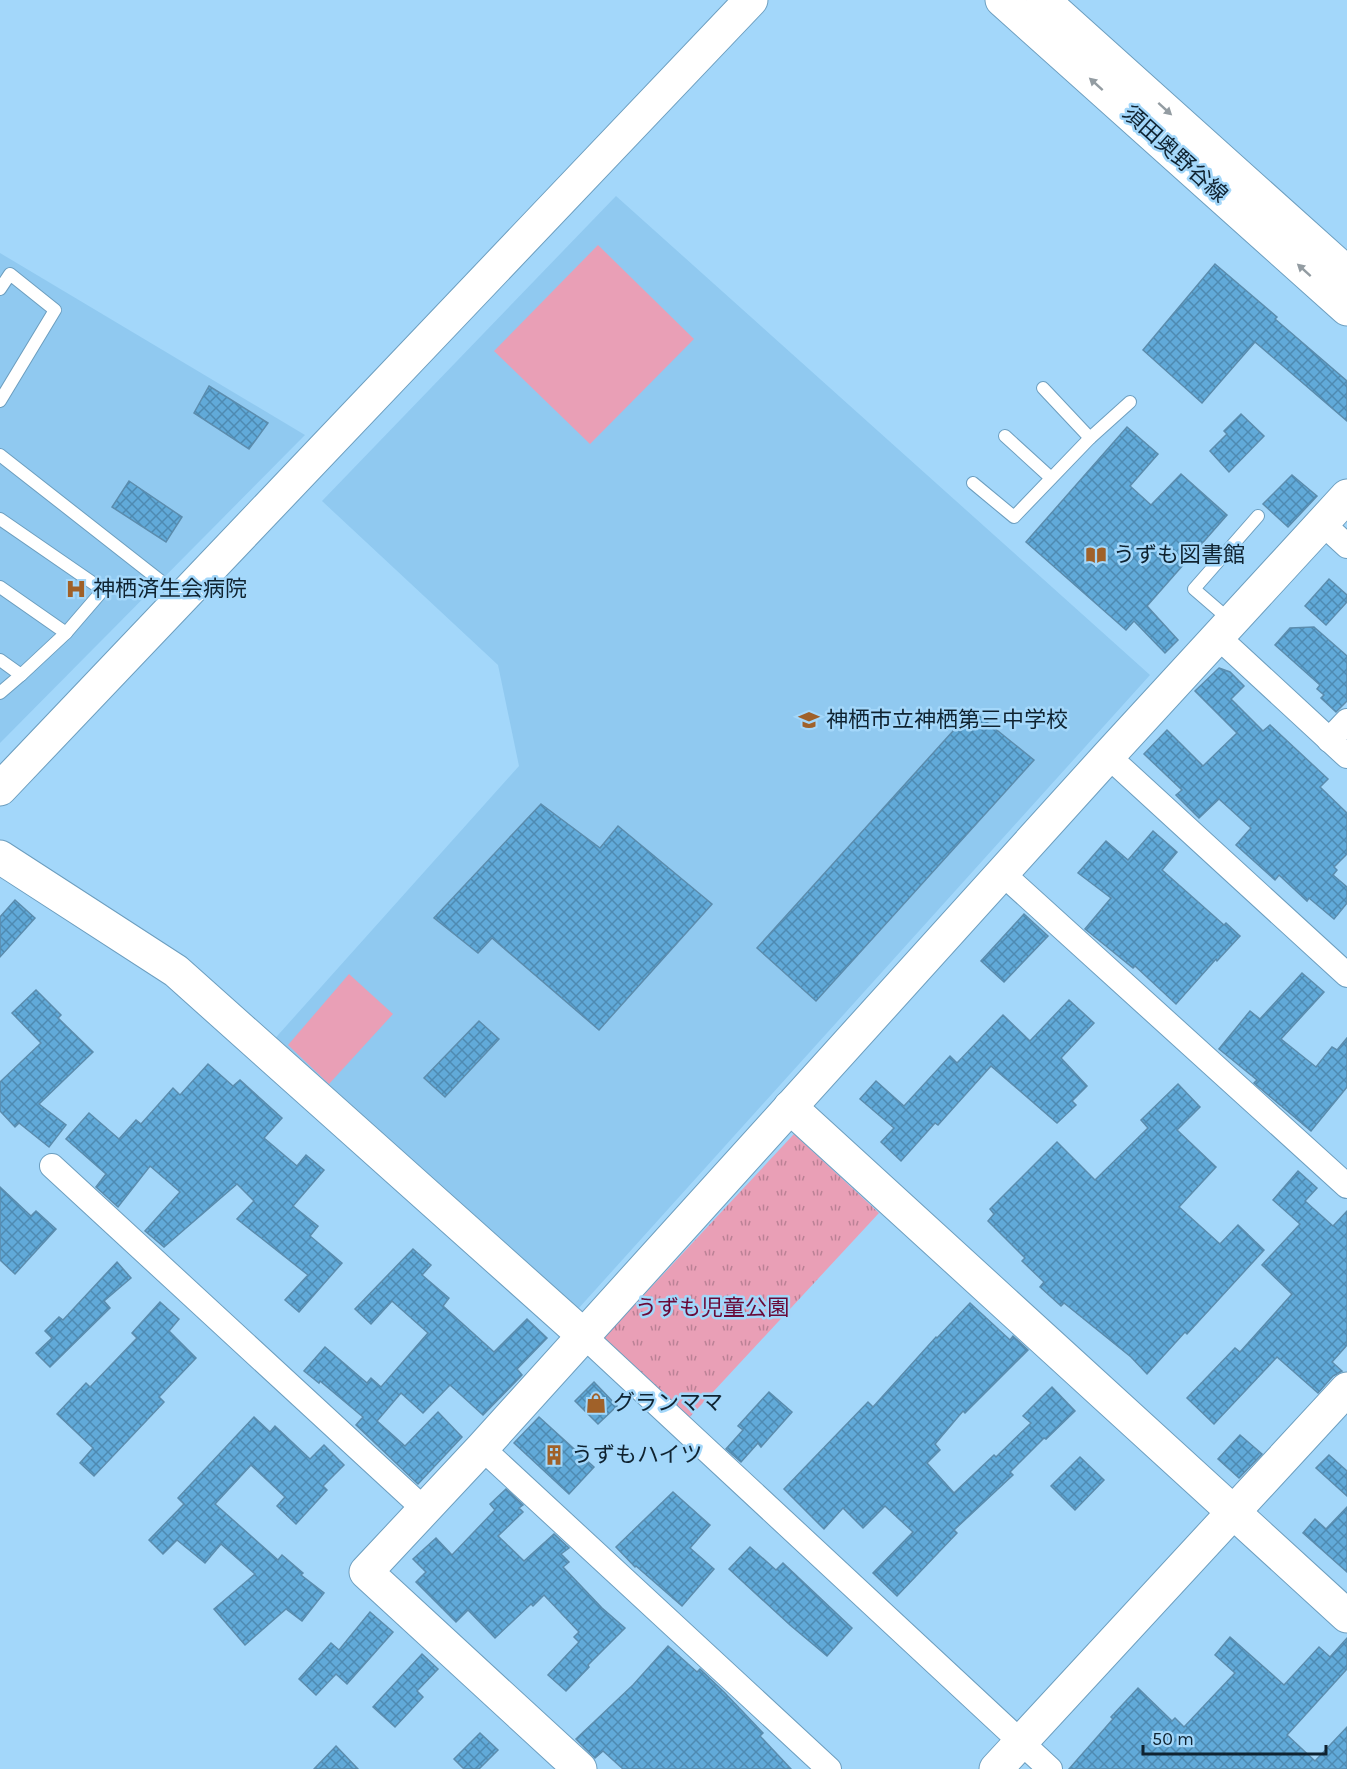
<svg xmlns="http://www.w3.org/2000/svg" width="1347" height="1769" font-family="Karla,'Noto Sans JP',sans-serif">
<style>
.built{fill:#90c9f0}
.grass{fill:url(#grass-tufts)}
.garden{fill:#e99fb6}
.building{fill:url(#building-cross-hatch);stroke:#5b8cad;stroke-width:1.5}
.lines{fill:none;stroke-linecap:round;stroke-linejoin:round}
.lane-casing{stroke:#6c9ebf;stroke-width:14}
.street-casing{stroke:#6c9ebf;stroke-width:26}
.secondary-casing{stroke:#6c9ebf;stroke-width:35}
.lane{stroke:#fff;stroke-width:12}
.street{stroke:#fff;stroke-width:24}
.secondary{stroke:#fff;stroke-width:33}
.oneway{fill:#939ca2}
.labels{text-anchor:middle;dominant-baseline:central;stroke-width:5;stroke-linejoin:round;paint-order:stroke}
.street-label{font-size:22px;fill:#0f2331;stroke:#a3d7fa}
.poi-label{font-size:22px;fill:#0f2331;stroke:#a3d7fa;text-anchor:start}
.park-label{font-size:22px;fill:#690a38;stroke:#a3d7fa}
</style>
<defs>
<pattern id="grass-tufts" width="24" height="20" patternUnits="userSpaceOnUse" patternTransform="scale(1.5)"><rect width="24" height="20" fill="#e99fb6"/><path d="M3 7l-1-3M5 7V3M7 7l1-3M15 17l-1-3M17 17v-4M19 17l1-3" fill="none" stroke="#bb8195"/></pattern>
<pattern id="building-cross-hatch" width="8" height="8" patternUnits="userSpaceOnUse" patternTransform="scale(1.5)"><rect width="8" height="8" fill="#61aad9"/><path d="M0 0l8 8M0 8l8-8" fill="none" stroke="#4e8ab1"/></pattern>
</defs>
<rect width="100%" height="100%" fill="#a3d7fa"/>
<g class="built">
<path d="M616,196l534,479 -572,634 -308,-265 249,-278 -21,-101 -176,-164z"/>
<path d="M0,253l305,182 -305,308z"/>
</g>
<path class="grass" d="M794,1134l85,79 -192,207 -86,-79z"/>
<g class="garden">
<path d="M598,245l96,94 -104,105 -96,-93z"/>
<path d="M349,974l44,40 -64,70 -41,-39z"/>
</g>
<g class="building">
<path d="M1215,264l62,53 -2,2 72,62v40l-92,-79 -53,61 -59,-53z"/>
<path d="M209,386l59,37 -19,26 -55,-36z"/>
<path d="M1241,414l23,22 -35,36 -19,-21 17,-17 -3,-3z"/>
<path d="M1127,427l31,27 -28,32 21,19 30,-31 46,41 -80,91 31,34 -13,13 -31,-32 -8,9 -100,-88z"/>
<path d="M1292,475l25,21 -29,31 -25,-23z"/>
<path d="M129,481l53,36 -16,25 -54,-35z"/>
<path d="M1329,579l18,16v7l-21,23 -21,-19z"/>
<path d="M1314,627l33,29v45l-11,11 -15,-14 3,-3 -7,-6 3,-4 -45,-40 15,-17z"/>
<path d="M1219,668l11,4 14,14 -13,13 32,32 7,-6 58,54 -8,8 27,26v41l-13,13 3,3 -4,5 14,12v16l-13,16 -25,-21 -2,3 -28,-26 -4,5 -39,-35 15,-17 -32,-29 -20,19 -23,-23 6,-5 -38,-36 23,-24 36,36 34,-33 -42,-42z"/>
<path d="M972,710l62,50 -218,241 -59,-53z"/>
<path d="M541,804l59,44 18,-22 94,78 -113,126 -107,-92 -14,15 -44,-35z"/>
<path d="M1153,831l24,21 -15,18 62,55 2,-2 14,13 -23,25 -1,-2 -40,45 -41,-38 -2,2 -48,-39 26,-31 -33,-25 28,-32 22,19z"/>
<path d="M15,900l20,18 -35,39v-40z"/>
<path d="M1024,914l24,22 -44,46 -23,-21z"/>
<path d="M1302,973l22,19 -43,47 35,28 16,-20 5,3 10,-12v49l-36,44 -57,-48 3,-3 -38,-31 31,-38 10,8z"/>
<path d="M36,990l25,25 -3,3 35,34 -54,52 27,21 -17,22 -30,-24 -4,4 -15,-16v-29l41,-39 -29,-30z"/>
<path d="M1069,1000l25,23 -33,35 26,28 -15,15 4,4 -19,18 -66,-57 -53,59 -3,-2 -34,38 -20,-19 13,-14 -34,-29 16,-18 28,25 46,-50 7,7 46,-48 27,26z"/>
<path d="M479,1021l20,18 -54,58 -21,-19z"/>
<path d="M208,1064l25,22 7,-6 42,38 -18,20 33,28 9,-11 18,15 -31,36 25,20 -8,10 32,27 -43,49 -14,-12 23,-25 -71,-56 17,-18 -17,-17 -73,63 -19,-16 35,-39 -1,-1 -29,-25 -32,41 -22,-20 10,-13 -40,-35 23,-26 30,26 17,-19 5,4 32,-36 7,7z"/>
<path d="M1178,1084l22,23 -23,23 39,37 -37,40 41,37 18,-19 26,25 -77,84 -2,-2 -38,42 -16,-17 -67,-54 -3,3 -21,-19 4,-5 -22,-21 3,-3 -37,-37 6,-7 -4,-5 67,-67 38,38 53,-52 -7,-8z"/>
<path d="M1298,1171l19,17 -12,13 28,25 14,-15v134l-15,17 10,9 -9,5 -15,17 -41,-36 -63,67 -27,-26 48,-50 5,4 52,-58 -30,-29 38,-41 -27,-24z"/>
<path d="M0,1187l31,29 5,-5 20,18 -41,45 -15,-14z"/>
<path d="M413,1249l18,16 -9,10 27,23 -6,8 51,46 33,-33 20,19 -30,31 5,6 -39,40 -33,-30 -27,28 -22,-20 -24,28 28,25 33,-34 24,25 -44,47 -62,-59 7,-8 -43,-36 -1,2 -15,-12 21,-24 42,36 4,-5 10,9 47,-54 -36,-32 -21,23 -16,-15z"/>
<path d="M117,1262l14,16 -27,23 6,7 -60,59 -14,-14 16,-15 -7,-7 14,-14 4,3z"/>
<path d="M160,1302l19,17 -10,12 27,27 -37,39 5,5 -70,74 -14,-13 13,-15 -36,-34 29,-31 4,4 47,-49 -5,-5z"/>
<path d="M970,1303l40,37 3,-4 15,14 -63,63 -2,-2 -28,33 5,6 -13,13 27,30 40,-38 2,2 35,-34 -8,-7 29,-29 23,24 -29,28 -2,-1 -34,34 3,3 -59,55 3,3 -60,63 -24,-23 40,-41 -28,-26 -22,22 -20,-20 -19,21 -40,-40 84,-87 5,5 63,-70 1,1z"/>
<path d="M594,1382l23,24 -19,18 -23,-23z"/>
<path d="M769,1392l23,20 -31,35 -3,-4 -17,19 -15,-13 17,-19 -5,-4z"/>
<path d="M254,1417l16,15 5,-6 35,33 14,-14 20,20 -21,21 4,4 -31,34 -19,-18 8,-9 -34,-32 -36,39 63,56 4,-5 21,18 -2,2 23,18 -22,28 -16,-12 -41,36 -31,-36 41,-35 -34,-30 -16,19 -28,-23 -14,14 -14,-14 35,-36 -6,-6z"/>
<path d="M539,1417l55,50 -25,27 -55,-51z"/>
<path d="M1240,1435l22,19 -23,24 -21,-19z"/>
<path d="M1329,1455l18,16v25l-31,-28z"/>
<path d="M1080,1457l24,23 -29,30 -24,-24z"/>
<path d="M506,1489l17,16 -4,3 4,4 -25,24 26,25 30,-27 15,14 -8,6 8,8 -6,5 39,41 23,20 -37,37 1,2 -23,24 -18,-16 31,-33 -5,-5 5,-5 -35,-37 -11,11 -2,-2 -36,34 -27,-28 -12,12 -40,-40 10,-10 -13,-13 23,-21 16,17 43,-45 -5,-6z"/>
<path d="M673,1492l37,33 -20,23 24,21 -32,37 -46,-40 -1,1 -19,-20z"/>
<path d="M1347,1507v65l-44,-39 12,-14 11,10z"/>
<path d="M750,1547l26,23 7,-7 69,65 -25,28 -37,-31 -61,-56z"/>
<path d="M370,1612l23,20 -46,52 -11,-10 -20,21 -17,-16 32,-36 8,7z"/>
<path d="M1230,1637l54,48 35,-38 11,10 17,-19v31l-60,66 28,26 32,-34v42h-278l44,-50 -2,-2 27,-29 34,33 3,-3 9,9 51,-54 -20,-18z"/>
<path d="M668,1646l29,26 3,-3 24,23 39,41 -3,3 31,33h-168l-20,-18 -8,7 -19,-19 57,-54z"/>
<path d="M422,1654l16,15 -21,22 6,6 -28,30 -22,-20z"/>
<path d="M480,1733l18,17 -19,19h-15l-10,-10z"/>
<path d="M336,1746l22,23h-44z"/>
</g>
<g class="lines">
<g class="lane-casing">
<g id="lane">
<path d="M0,289l10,-15 45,36 -55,91"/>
<path d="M1043,388l47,50 40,-36"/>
<path d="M1005,436l46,42"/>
<path d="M0,455l181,142"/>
<path d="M973,483l41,34 76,-79"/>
<path d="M0,519l103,71 -37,43 -66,-46"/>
<path d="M1231,621l-37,-32 64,-73"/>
<path d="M0,660l21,15 45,-42"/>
<path d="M0,693l21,-18"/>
</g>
</g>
<g class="street-casing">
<g id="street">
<path d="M1322,523l25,23"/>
<path d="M1217,636l130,120"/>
<path d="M1329,740l18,-19"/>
<path d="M1108,756l239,219"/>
<path d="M1003,874l344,312"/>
<path d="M52,1166l372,343"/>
<path d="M583,1335l467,434"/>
<path d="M482,1448l347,321"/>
</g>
</g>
<g class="secondary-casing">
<g id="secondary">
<path d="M1002,0l345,309"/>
<path d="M1043,0l304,273"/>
<path d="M0,789l751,-789"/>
<path d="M0,857l176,114 407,364"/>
<path d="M790,1107l557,509"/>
<path d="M580,1769l-214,-197 116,-124 626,-692 239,-260"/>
<path d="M996,1769l351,-380"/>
</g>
</g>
<use href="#lane" class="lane"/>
<use href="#street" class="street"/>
<use href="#secondary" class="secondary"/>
</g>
<defs><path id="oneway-solid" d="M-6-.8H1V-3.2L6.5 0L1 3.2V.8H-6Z" transform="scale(1.5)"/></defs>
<g class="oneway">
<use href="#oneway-solid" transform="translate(1096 84) rotate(-138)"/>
<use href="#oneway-solid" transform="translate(1165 109) rotate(42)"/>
<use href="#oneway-solid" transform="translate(1304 270) rotate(-138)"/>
</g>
<defs>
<g id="library-bare" transform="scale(1.62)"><path d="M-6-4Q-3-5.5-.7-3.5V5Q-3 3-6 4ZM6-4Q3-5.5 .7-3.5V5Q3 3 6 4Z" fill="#a06129" stroke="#a3d7fa" stroke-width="2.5" paint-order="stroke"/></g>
<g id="hospital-bare" transform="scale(1.62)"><path d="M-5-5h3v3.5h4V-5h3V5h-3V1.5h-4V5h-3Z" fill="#a06129" stroke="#a3d7fa" stroke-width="2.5" paint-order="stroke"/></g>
<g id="school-bare" transform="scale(1.62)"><path d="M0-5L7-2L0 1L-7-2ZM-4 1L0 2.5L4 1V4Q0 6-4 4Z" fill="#a06129" stroke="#a3d7fa" stroke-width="2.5" paint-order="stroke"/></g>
<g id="shop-bare" transform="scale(1.62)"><path d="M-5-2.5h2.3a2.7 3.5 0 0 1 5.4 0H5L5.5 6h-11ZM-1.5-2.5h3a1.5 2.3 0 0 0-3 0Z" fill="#a06129" stroke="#a3d7fa" stroke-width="2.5" paint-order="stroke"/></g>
<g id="building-bare" transform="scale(1.62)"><path d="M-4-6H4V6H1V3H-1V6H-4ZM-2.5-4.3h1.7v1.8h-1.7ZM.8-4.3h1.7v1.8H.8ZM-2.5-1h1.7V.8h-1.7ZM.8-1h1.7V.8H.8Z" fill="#a06129" stroke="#a3d7fa" stroke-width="2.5" paint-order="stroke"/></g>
</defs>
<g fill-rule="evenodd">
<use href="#library-bare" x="1096" y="555"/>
<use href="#hospital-bare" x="76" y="589"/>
<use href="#school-bare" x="809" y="720"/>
<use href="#shop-bare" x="596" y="1403"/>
<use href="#building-bare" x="554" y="1455"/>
</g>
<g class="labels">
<g class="street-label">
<text transform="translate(1175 154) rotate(42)">須田奥野谷線</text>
</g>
<g class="poi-label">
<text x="1113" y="555">うずも図書館</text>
<text x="93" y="589">神栖済生会病院</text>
<text x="826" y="720">神栖市立神栖第三中学校</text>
<text x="613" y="1403">グランママ</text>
<text x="571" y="1455">うずもハイツ</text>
</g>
<g class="park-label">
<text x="712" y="1308">うずも児童公園</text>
</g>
</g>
<path d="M1143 1745v9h183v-9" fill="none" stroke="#0f2331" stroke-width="3"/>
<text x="1152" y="1745" font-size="18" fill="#0f2331" stroke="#a3d7fa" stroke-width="4.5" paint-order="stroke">50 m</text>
</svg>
